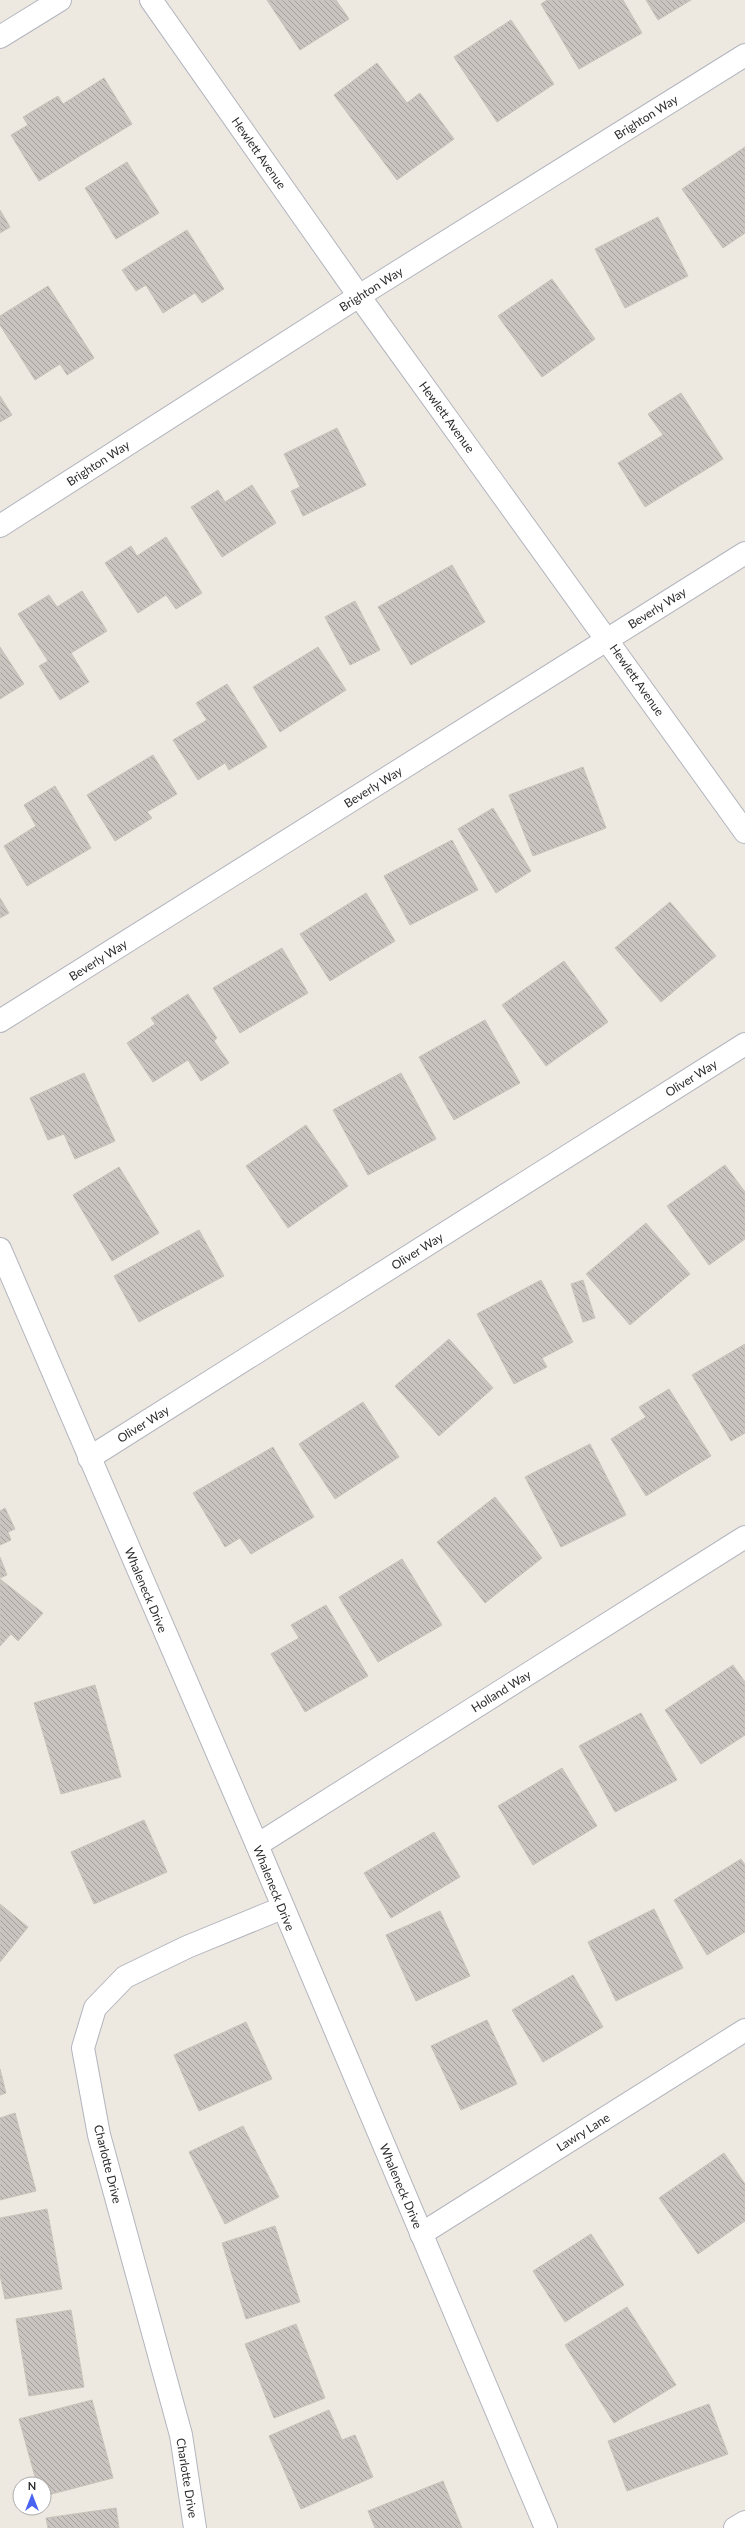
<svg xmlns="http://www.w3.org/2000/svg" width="745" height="2528" font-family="Lato,sans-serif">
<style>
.building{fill:url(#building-back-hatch);stroke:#c9c3b9}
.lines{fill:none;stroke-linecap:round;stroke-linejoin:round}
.minor-casing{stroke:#b3b5bf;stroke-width:24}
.minor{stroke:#fff;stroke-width:22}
.labels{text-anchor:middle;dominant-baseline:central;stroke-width:4;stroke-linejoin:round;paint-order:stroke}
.street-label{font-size:12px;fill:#2c2c2c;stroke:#fff}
</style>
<defs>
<pattern id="building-back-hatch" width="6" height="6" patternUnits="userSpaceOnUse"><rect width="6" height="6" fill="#c9c4bf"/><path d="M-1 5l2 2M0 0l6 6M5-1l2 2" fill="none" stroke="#a39f9b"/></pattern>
</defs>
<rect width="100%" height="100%" fill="#ede8e0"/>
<g class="building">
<path d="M267,0h69l13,19 -49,31z"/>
<path d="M547,0h76l19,33 -63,36 -38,-65z"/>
<path d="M646,0h45l-33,20z"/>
<path d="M511,20l43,64 -57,38 -43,-65z"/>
<path d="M377,63l30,40 13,-10 34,46 -57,41 -63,-85z"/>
<path d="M104,78l28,46 -93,57 -28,-46 17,-10 -5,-8 35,-21 5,8z"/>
<path d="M745,147v86l-22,15 -41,-59z"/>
<path d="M127,162l32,51 -43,26 -31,-51z"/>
<path d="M0,210l10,17 -10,6z"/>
<path d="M658,217l30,59 -63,32 -30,-59z"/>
<path d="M187,230l37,59 -22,14 -7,-10 -32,20 -17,-28 -10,6 -14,-21z"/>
<path d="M552,279l43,60 -53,38 -44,-61z"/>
<path d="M48,286l46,72 -27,17 -7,-11 -25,16 -35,-55v-9z"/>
<path d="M681,393l42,66 -78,48 -27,-44 45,-28 -15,-21z"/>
<path d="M0,396l12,19 -12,7z"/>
<path d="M337,428l29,57 -63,31 -12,-25 9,-4 -16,-33z"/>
<path d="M252,485l24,38 -54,34 -31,-50 27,-17 7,12z"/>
<path d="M166,537l36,56 -26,16 -10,-14 -28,18 -33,-50 26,-17 6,10z"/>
<path d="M452,565l33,57 -74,43 -33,-58z"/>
<path d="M82,591l25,40 -36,22 18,29 -29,18 -21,-34 9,-5 -30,-47 31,-19 8,12z"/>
<path d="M355,601l25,49 -30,15 -25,-48z"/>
<path d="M0,647l24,37 -24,15z"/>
<path d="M318,647l28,43 -66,42 -27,-45z"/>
<path d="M227,684l40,63 -38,23 -4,-7 -27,17 -25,-40 34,-20 -11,-17z"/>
<path d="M153,755l24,39 -30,18 5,6 -37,23 -28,-46z"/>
<path d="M583,767l23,61 -73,28 -24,-61z"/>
<path d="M55,786l36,62 -64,38 -23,-40 32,-20 -12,-21z"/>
<path d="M493,808l38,63 -35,22 -38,-64z"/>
<path d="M452,840l26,50 -68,35 -26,-49z"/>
<path d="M366,893l29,48 -65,40 -30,-47z"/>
<path d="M0,898l9,15 -9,5z"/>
<path d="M670,902l46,54 -55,46 -46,-54z"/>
<path d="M282,948l26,45 -68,40 -27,-45z"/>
<path d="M564,961l44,61 -62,44 -44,-61z"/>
<path d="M188,994l29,44 -3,3 15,22 -28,18 -13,-21 -35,22 -26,-39 28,-19 -4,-6z"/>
<path d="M485,1020l35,63 -66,37 -35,-63z"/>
<path d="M84,1073l31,68 -40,18 -11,-25 -16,6 -18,-42z"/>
<path d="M401,1073l35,66 -68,36 -35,-65z"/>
<path d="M306,1125l42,61 -60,42 -42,-62z"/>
<path d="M725,1165l20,27v47l-36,26 -42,-59z"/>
<path d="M119,1167l40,66 -47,28 -39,-66z"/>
<path d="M646,1223l44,51 -60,51 -44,-51z"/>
<path d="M199,1230l25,46 -85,46 -25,-46z"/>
<path d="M541,1280l32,62 -31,16 5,9 -33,17 -37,-70z"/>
<path d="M583,1280l12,38 -12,4 -12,-38z"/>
<path d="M449,1339l44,49 -54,48 -44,-50z"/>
<path d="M745,1344v89l-14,8 -39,-66z"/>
<path d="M669,1389l42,67 -65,40 -35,-57 35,-22 -7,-10z"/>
<path d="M363,1402l36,55 -64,42 -36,-55z"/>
<path d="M590,1444l36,71 -65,32 -36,-70z"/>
<path d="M273,1447l41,70 -63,37 -11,-16 -15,9 -32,-54z"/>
<path d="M495,1497l47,61 -57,45 -48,-61z"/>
<path d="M5,1508l10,21 -7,3 3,8 -11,5v-34z"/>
<path d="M0,1557l7,18 -7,3z"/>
<path d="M402,1559l40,66 -64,37 -39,-65z"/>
<path d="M0,1579l43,34 -25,28 -7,-7 -11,12z"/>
<path d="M326,1605l42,71 -63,36 -34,-58 28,-16 -8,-13z"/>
<path d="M733,1665l12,17v53l-44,29 -36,-54z"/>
<path d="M95,1685l26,92 -60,17 -27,-91z"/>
<path d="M641,1713l36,67 -62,32 -36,-66z"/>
<path d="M562,1768l35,58 -64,39 -35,-59z"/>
<path d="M144,1820l23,52 -73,32 -23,-52z"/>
<path d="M434,1832l26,45 -69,41 -27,-45z"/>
<path d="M741,1859l4,6v67l-38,23 -33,-55z"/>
<path d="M0,1904l28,23 -28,35z"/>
<path d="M654,1909l29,59 -67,33 -28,-59z"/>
<path d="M440,1911l30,65 -54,25 -30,-66z"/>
<path d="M573,1975l30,52 -60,35 -31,-52z"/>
<path d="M487,2020l30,64 -56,26 -30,-64z"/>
<path d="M246,2022l26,57 -73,32 -25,-56z"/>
<path d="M0,2069l6,24 -6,2z"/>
<path d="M15,2113l21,78 -36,9v-82z"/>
<path d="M243,2126l36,71 -54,27 -36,-72z"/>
<path d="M724,2153l21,31v37l-47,33 -39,-56z"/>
<path d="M47,2209l15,80 -57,10 -5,-24v-57z"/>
<path d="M275,2226l25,76 -54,17 -24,-76z"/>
<path d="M591,2234l33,51 -59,37 -32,-51z"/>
<path d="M627,2307l49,78 -62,38 -49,-78z"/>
<path d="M71,2310l13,77 -55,9 -13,-77z"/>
<path d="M296,2324l29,74 -51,20 -29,-74z"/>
<path d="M92,2400l21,78 -69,18v-12h-7l-18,-65z"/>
<path d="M709,2404l19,50 -101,37 -19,-50z"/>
<path d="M329,2410l13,30 13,-5 18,42 -72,32 -32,-73z"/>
<path d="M443,2481l19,47h-87l-7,-17z"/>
<path d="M116,2508l3,20h-71l-2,-10z"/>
</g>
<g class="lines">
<g class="minor-casing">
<g id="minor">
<path d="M151,0l208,296 386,536"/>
<path d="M0,37l60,-37"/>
<path d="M0,526l359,-230 386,-241"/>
<path d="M0,1021l745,-468"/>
<path d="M0,1249l257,596 289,683"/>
<path d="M89,1458l656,-414"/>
<path d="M257,1845l488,-308"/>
<path d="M421,2234l324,-204"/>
<path d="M195,2528l-14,-93 -82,-300 -16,-87 12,-40 30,-31 62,-30 95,-39"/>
<path d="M735,2528l10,-6"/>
</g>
</g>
<use href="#minor" class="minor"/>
</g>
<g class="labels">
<g class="street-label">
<text transform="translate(646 117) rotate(-32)">Brighton Way</text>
<text transform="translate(259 153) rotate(55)">Hewlett Avenue</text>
<text transform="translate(371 289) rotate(-32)">Brighton Way</text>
<text transform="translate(447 417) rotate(54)">Hewlett Avenue</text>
<text transform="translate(98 463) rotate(-33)">Brighton Way</text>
<text transform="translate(657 608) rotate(-32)">Beverly Way</text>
<text transform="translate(637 680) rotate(55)">Hewlett Avenue</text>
<text transform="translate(373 787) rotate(-32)">Beverly Way</text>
<text transform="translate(98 960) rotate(-32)">Beverly Way</text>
<text transform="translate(691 1078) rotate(-32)">Oliver Way</text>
<text transform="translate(417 1251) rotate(-32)">Oliver Way</text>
<text transform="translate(143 1424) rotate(-32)">Oliver Way</text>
<text transform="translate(146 1590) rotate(67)">Whaleneck Drive</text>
<text transform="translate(501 1691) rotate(-32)">Holland Way</text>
<text transform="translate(274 1888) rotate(68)">Whaleneck Drive</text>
<text transform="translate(583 2132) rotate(-32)">Lawry Lane</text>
<text transform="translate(108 2164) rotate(76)">Charlotte Drive</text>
<text transform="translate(401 2186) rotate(67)">Whaleneck Drive</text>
<text transform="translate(187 2478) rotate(81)">Charlotte Drive</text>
</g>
</g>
<g transform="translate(32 2496)"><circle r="19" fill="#ffffff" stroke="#ababab"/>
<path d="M0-3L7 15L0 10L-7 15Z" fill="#4963f1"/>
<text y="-6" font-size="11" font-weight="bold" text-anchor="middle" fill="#2c2c2c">N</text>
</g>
</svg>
